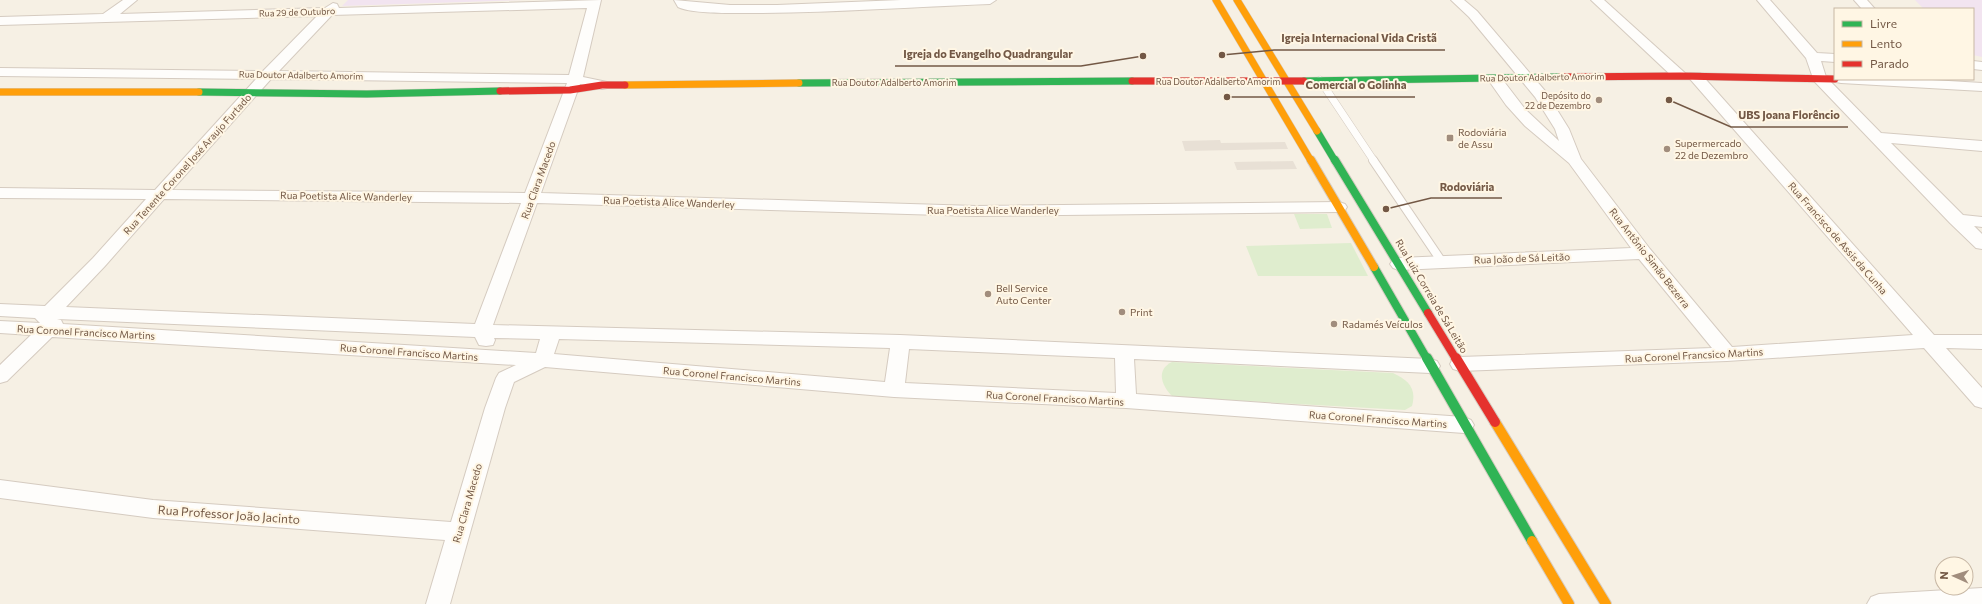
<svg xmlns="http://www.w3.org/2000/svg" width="1982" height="604" font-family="Commissioner,sans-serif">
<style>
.industrial{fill:#e8e0d5}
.education{fill:#f2e4f0}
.green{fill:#dfedce}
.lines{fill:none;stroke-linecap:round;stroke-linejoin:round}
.lane-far1-casing{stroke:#d5cbc0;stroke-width:8}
.lane-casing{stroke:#d5cbc0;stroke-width:10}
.street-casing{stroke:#d5cbc0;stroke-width:2}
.fast-far2-casing{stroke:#d6ccc1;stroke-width:8}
.fast-far1-casing{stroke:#d6ccc1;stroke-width:10}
.fast-casing{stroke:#d6ccc1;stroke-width:12}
.slow-far2-casing{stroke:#d6ccc1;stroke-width:8}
.slow-far1-casing{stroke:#d6ccc1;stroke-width:10}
.slow-casing{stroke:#d6ccc1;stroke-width:12}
.jam-far2-casing{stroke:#d6ccc1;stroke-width:8}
.jam-far1-casing{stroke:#d6ccc1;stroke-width:10}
.jam-casing{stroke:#d6ccc1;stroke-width:12}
.lane-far1{stroke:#fefdfb;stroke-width:7}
.lane{stroke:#fefdfb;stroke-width:8}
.street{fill:#fefdfb;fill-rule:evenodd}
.fast-far2{stroke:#30b455;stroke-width:7}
.fast-far1{stroke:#30b455;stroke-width:8}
.fast{stroke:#30b455;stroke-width:10}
.slow-far2{stroke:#ff9f0a;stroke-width:7}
.slow-far1{stroke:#ff9f0a;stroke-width:8}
.slow{stroke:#ff9f0a;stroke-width:10}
.jam-far2{stroke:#e5322d;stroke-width:7}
.jam-far1{stroke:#e5322d;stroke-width:8}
.jam{stroke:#e5322d;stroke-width:10}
.poi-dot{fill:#a18d7d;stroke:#fff6e4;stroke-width:1.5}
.labels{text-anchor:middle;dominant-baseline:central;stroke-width:4;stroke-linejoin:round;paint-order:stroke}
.far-street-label{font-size:9px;fill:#735845;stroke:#fff6e4}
.far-poi-label{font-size:9px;fill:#735845;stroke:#fff6e4;text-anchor:end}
.poi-label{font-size:10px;fill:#735845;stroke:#fff6e4;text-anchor:start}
.street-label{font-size:10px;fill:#735845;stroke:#fff6e4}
.near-street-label{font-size:12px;fill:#735845;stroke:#fff6e4}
.leader{fill:none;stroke:#735845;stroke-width:1.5}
.callout-dot{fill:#735845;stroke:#fff6e4;stroke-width:1.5}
.callout-label{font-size:11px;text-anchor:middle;font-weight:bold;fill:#735845;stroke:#fff6e4;stroke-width:4;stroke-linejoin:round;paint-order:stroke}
</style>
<rect width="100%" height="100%" fill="#f6f0e4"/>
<g class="industrial">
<path d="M1220,140l1,3 64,-1 3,7 -103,2 -3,-10z"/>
<path d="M1293,161l4,8 -60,1 -3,-8z"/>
</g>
<g class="education">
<path d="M348,0h176l-182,6z"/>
<path d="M1915,0h67v57l-9,-2v-46h-49z"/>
</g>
<g class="green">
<path d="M1294,214h33l5,14 -32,1z"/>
<path d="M1351,243l17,33h-110l-12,-30z"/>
<path d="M1172,362l221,11c15,7 24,15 19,33l-7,4 -232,-13c-11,-10 -18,-27 -1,-35z"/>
</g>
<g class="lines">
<g class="lane-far1-casing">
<path id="lane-far1" d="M1320,80l54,81"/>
</g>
<g class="lane-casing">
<path id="lane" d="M1373,160l69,102"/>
</g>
<g class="street-casing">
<g id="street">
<path d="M123,0h14l-17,14 205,-6 8,-5 4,1 2,4 262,-8 -18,77 24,5 2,3 -2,3 -5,1 -22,-5 -39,109 435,13 363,-4 6,2 2,3 -2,3 -6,2 -363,4 -439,-13 -44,122 407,10 530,24 7,2 3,5 -3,5 -7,2 -296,-14 2,35 328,23 7,3 3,5 -3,5 -7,3 -338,-25 -232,-11 -349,-30 -31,15 -9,26 -55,196h-24l19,-64 -292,-22 -153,-20v-18l153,20 298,22 34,-114 11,-30 3,-5 17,-8 -464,-28 -45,44 -7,2v-18l31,-30 -31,-2v-12l40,2 -5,-5 -35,-2v-12l45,2 48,-48 53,-59 -146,-1v-10l155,2 101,-111 -256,-3v-8l263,3 54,-55 -317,9v-8l103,-3zM587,8l-18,67 -290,-4 53,-56zM271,79l296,4 -42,110 -353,-3zM164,199l357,4 -46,121 -409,-17 39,-41zM57,319l418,18 4,8 7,1 7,-1 2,-5 -1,-2 46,1 -4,14 -473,-29 -2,-4zM559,339l331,9 -5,34 -331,-28zM909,349l206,9 1,35 -211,-10z"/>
<path d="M674,0l56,5h47l124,-5h95l-6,4c-81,3 -162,9 -243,9 -17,0 -55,1 -69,-6z"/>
<path d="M1451,0h13l13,11 69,81 23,37 12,30 69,90 82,98 181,-12 -223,-256 -2,-3 2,-3h10l234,262h48v14l-36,-1 36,40v20l-7,-2 -51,-58 -197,13 -267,10 -7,-2 -3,-5 3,-5 7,-2 252,-9 -73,-89 -240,11 -6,-2 -3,-4 3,-4 6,-2 232,-10 -62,-85 -44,-37 -19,-21 -19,-27 2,-3h10l26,34 34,32 -4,-12 -20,-32 -66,-80z"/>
<path d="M1591,0h13l81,73 2,3 -2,3h-10z"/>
<path d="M1757,0h13l47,53 18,1v8l-14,-1 5,16 55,56 101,8v10l-91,-8 72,72 19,2v10l-8,-1 8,8v15l-6,-1 -26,-25 -136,-142 -8,-23z"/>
<path d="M1854,0h13l8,9h-13z"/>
<path d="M1973,61l9,1v8l-9,-1z"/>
<path d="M1835,78l80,1 67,4v8l-141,-8 -5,-1z"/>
<path d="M1982,588v16h-115l4,-7 8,-3z"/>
</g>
</g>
<g class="fast-far2-casing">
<g id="fast-far2">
<path d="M1304,81l256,-4"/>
<path d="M799,83l333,-2"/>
<path d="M199,92l168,2 133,-3"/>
<path d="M1317,131l18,30"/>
</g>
</g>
<g class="fast-far1-casing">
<g id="fast-far1">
<path d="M1335,160l93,153"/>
<path d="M1374,267l53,92"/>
</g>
</g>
<g class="fast-casing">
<path id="fast" d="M1427,358l105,183"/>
</g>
<g class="slow-far2-casing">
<g id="slow-far2">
<path d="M1216,0l95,161"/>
<path d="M1237,0l80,131"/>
<path d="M625,85l174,-2"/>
<path d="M0,92h199"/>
</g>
</g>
<g class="slow-far1-casing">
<path id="slow-far1" d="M1311,160l63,107"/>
</g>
<g class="slow-casing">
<g id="slow">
<path d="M1495,422l111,182"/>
<path d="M1532,541l37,63"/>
</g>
</g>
<g class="jam-far2-casing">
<g id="jam-far2">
<path d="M1560,77l120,-1 155,3"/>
<path d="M1132,81h172"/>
<path d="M500,91l70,-1 32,-5h23"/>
</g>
</g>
<g class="jam-far1-casing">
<path id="jam-far1" d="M1428,313l28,46"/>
</g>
<g class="jam-casing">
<path id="jam" d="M1456,358l39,64"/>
</g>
<use href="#lane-far1" class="lane-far1"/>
<use href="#lane" class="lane"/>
<use href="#street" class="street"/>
<use href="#fast-far2" class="fast-far2"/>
<use href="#fast-far1" class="fast-far1"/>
<use href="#fast" class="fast"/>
<use href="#slow-far2" class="slow-far2"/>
<use href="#slow-far1" class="slow-far1"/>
<use href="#slow" class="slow"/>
<use href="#jam-far2" class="jam-far2"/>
<use href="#jam-far1" class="jam-far1"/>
<use href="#jam" class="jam"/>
</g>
<g class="poi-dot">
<circle cx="1599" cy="100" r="4"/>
<rect x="1446" y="134" width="8" height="8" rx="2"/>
<circle cx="1667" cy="149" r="4"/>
<circle cx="988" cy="294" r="4"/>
<circle cx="1122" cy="312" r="4"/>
<circle cx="1334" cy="324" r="4"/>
</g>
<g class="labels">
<g class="far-street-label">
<text transform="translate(297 12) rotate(-2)">Rua 29 de Outubro</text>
<text transform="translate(301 75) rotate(1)">Rua Doutor Adalberto Amorim</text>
<text transform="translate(1542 77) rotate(-1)">Rua Doutor Adalberto Amorim</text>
<text x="1218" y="81">Rua Doutor Adalberto Amorim</text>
<text x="894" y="82">Rua Doutor Adalberto Amorim</text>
</g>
<g class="far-poi-label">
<text x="1591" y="95">Depósito do<tspan x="1591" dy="10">22 de Dezembro</tspan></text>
</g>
<g class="poi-label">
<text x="1458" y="132">Rodoviária<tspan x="1458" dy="12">de Assu</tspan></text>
<text x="1675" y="143">Supermercado<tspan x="1675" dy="12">22 de Dezembro</tspan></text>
<text x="996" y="288">Bell Service<tspan x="996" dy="12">Auto Center</tspan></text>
<text x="1130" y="312">Print</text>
<text x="1342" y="324">Radamés Veículos</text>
</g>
<g class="street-label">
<text transform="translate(187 164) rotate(-48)">Rua Tenente Coronel José Araujo Furtado</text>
<text transform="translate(538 180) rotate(-70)">Rua Clara Macedo</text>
<text transform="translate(346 196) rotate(1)">Rua Poetista Alice Wanderley</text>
<text transform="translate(669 202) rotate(2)">Rua Poetista Alice Wanderley</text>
<text x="993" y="210">Rua Poetista Alice Wanderley</text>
<text transform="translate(1838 238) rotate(49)">Rua Francisco de Assis da Cunha</text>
<text transform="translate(1522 258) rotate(-2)">Rua João de Sá Leitão</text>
<text transform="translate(1650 258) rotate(52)">Rua Antônio Simão Bezerra</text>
<text transform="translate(1432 296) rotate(59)">Rua Luiz Correia de Sá Leitão</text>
<text transform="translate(86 332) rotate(3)">Rua Coronel Francisco Martins</text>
<text transform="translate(409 352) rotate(4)">Rua Coronel Francisco Martins</text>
<text transform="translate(1694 355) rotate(-3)">Rua Coronel Francsico Martins</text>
<text transform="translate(732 376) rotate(5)">Rua Coronel Francisco Martins</text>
<text transform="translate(1055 398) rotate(3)">Rua Coronel Francisco Martins</text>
<text transform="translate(1378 419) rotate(4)">Rua Coronel Francisco Martins</text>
<text transform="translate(467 503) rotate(-74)">Rua Clara Macedo</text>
</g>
<g class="near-street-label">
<text transform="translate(229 514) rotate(4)">Rua Professor João Jacinto</text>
</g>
</g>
<path class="leader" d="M1222 55L1274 50H1445M1143 56L1081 66H895M1227 97L1298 97H1415M1669 100L1731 127H1848M1386 209L1431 198H1502"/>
<g class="callout-dot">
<circle cx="1222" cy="55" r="4"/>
<circle cx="1143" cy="56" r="4"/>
<circle cx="1227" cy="97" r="4"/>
<circle cx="1669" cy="100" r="4"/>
<circle cx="1386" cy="209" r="4"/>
</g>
<g class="callout-label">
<text x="1359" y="42">Igreja Internacional Vida Cristã</text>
<text x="988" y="58">Igreja do Evangelho Quadrangular</text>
<text x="1356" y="89">Comercial o Golinha</text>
<text x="1789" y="119">UBS Joana Florêncio</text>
<text x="1467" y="191">Rodoviária</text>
</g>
<rect x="1834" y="8" width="140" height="72" fill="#fff6e4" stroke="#c7b7a4"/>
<rect x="1842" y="21" width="20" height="6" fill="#30b455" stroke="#c7b7a4"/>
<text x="1870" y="28" font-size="12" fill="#735845">Livre</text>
<rect x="1842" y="41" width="20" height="6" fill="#ff9f0a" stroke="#c7b7a4"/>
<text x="1870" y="48" font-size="12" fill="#735845">Lento</text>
<rect x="1842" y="61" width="20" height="6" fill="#e5322d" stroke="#c7b7a4"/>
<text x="1870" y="68" font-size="12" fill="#735845">Parado</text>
<g transform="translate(1954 576) rotate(273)"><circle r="19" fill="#fff6e4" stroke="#c7b7a4"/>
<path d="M0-3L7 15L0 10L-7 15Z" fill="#a18d7d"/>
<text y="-6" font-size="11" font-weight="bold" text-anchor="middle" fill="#735845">N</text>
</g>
</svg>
